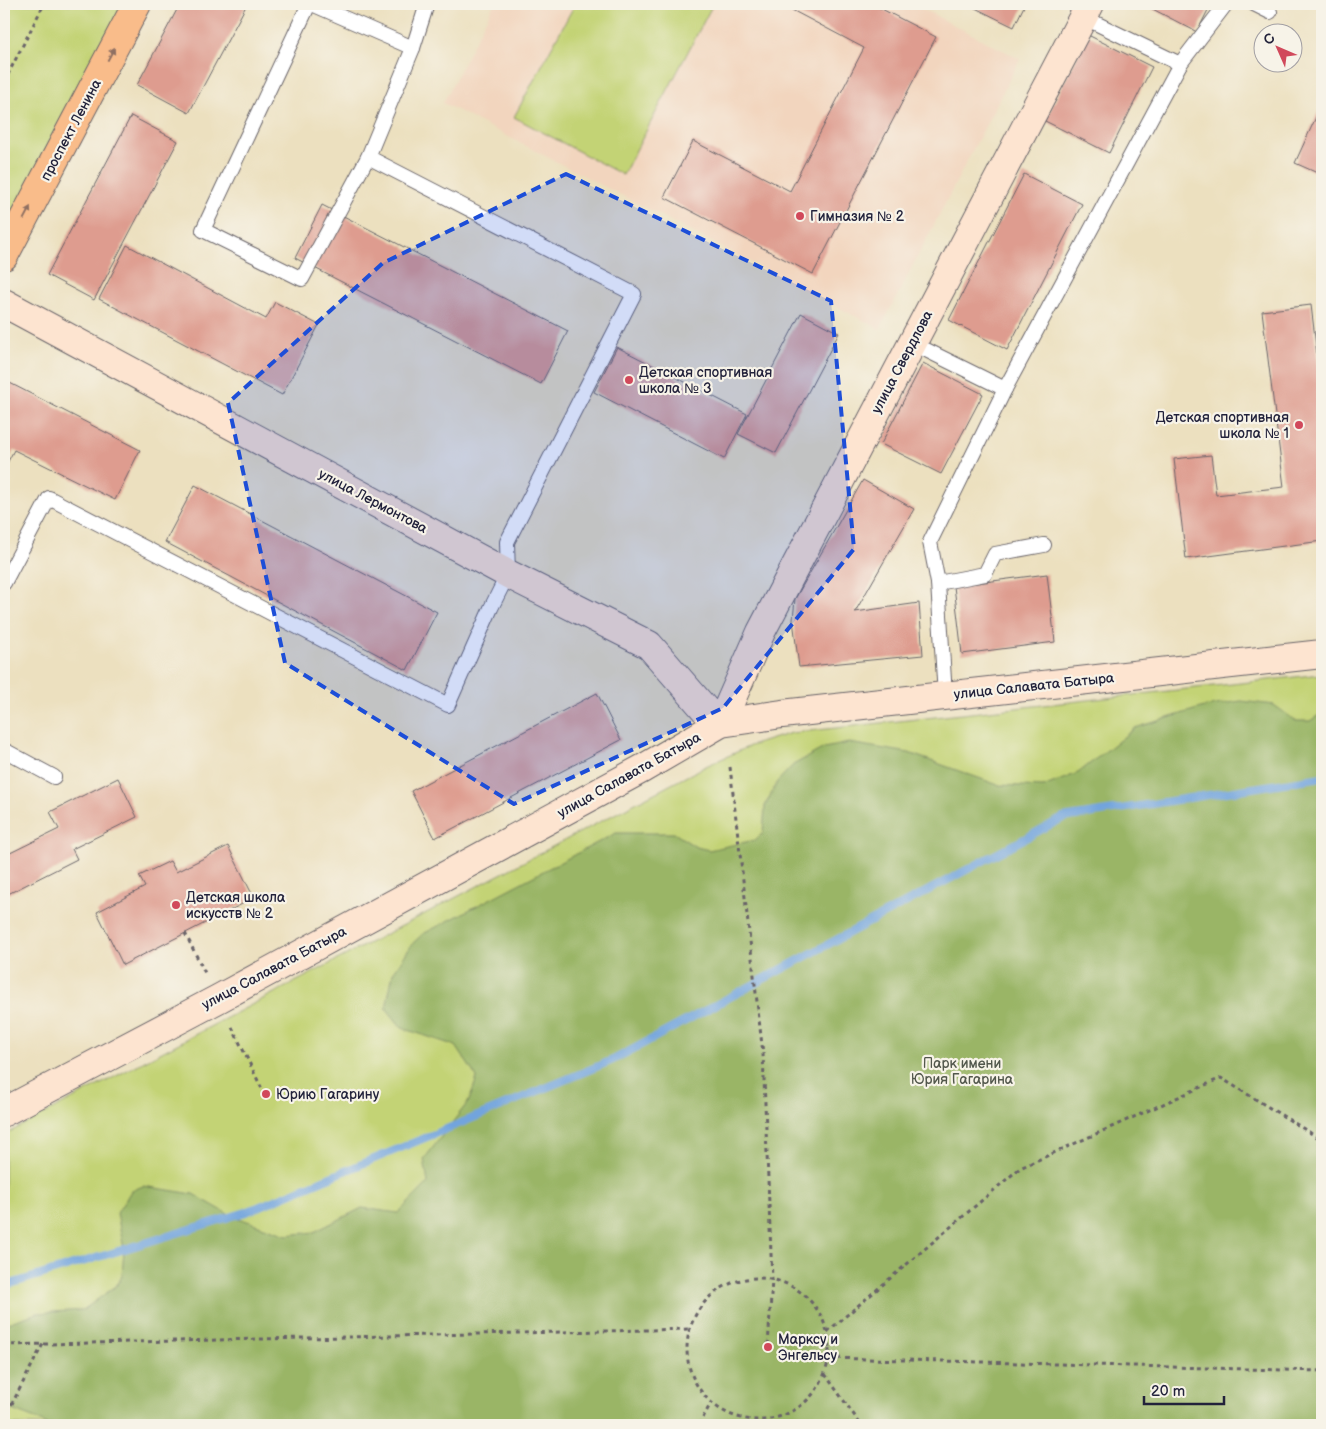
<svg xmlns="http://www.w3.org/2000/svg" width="1326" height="1429" font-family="'Balsamiq Sans',sans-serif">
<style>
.built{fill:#f2d5be}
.green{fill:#c3d375;stroke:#727a58}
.forest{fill:#9ab566;stroke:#5e6c50}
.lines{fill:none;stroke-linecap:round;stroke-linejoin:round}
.stream{stroke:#72a4dd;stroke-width:8}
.building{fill:#de9c8f}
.lane-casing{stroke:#696469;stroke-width:16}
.secondary-casing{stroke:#696469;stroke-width:30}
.primary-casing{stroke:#696469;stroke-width:30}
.path{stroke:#696469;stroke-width:3;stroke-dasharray:4 4;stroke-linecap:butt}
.lane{stroke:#fff;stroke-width:14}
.secondary{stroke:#fde4d0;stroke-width:28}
.primary{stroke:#f9bc8a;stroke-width:28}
.oneway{fill:#8e6f62}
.marked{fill:#1d4ed8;fill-opacity:0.2;stroke:#1d4ed8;stroke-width:4;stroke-dasharray:10 6;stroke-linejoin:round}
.poi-dot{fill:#d1495b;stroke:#f7f3e8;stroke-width:2}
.labels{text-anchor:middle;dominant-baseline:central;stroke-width:4.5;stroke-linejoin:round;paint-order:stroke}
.street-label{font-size:14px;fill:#22223b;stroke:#f7f3e8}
.poi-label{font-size:14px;fill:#22223b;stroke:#f7f3e8;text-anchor:start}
.park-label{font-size:14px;fill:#52574c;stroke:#f7f3e8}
</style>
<rect width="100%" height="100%" fill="#f7f3e8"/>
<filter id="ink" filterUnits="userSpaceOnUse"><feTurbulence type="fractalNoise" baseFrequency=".02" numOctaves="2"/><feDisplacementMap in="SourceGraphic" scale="10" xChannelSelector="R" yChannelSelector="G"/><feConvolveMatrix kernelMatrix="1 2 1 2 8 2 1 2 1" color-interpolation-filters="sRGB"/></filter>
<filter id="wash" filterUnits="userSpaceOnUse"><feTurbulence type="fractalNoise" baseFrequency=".0096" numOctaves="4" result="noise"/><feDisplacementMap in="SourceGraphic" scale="20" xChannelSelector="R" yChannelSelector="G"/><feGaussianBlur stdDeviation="1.12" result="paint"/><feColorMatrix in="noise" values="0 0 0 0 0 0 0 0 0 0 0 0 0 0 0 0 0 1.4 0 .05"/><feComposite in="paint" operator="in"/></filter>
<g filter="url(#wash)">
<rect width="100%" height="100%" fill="#ece0bf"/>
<path class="built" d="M494,4h419l107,55 -140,270 -437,-226z"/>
<g class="green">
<path d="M4,4h135l-135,259z"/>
<path d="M575,4h138l-90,171 -109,-58z"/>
<path d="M1322,674v751h-1318v-290l702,-369 44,-20 41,-13z"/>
</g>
<path class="forest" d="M1241,701l33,4 22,16h14l12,-8v712h-1276l-3,-3 -39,-15v-83l33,-11 46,-3 33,-24 6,-10 2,-27 -7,-36 14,-22 12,-5 50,8 37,21 57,20 27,-3 48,-24 36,5 30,-30 -4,-24 45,-58 8,-23 -21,-32 -54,-18 -16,-20 7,-35 20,-30 10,-9 193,-101h58l22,14 13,3 46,-10 8,-7 2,-27 12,-24 16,-17 31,-17 25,-5 60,10 89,32 45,2 35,-14 57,-45 69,-21z"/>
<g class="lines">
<path class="stream" d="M4,1286l242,-74 367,-152 450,-242 259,-41"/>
</g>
<g id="blocks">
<g class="building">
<path d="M180,4h67l-58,109 -52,-28z"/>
<path d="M795,4h77l64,33 -123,237 -149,-77 29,-56 97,50 74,-143 -72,-38z"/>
<path d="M967,4h58l-11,23z"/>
<path d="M1143,4h68l-14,28z"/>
<path d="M1088,35l64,32 -43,86 -64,-32z"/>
<path d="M1322,104v71l-27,-12z"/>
<path d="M131,116l47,25 -84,159 -47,-25z"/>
<path d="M1024,174l58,30 -75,146 -58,-30z"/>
<path d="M322,205l246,126 -27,53 -246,-126z"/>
<path d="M127,245l139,74 9,-17 44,23 -37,70 -183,-96z"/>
<path d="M1311,305l11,91v145l-136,18 -12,-100 37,-4 5,40 68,-8 -22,-176z"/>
<path d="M801,313l38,20 -63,120 -38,-19z"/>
<path d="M617,347l130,67 -23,45 -130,-67z"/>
<path d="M923,363l60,31 -42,80 -60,-30z"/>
<path d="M4,380l136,70 -25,50 -101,-50 -10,19z"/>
<path d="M863,480l51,29 -59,103 64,-9 4,52 -124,12 -6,-47 2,-21z"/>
<path d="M195,485l242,127 -30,58 -242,-128z"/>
<path d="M1047,574l8,68 -93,12 -8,-68z"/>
<path d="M597,693l24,47 -186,98 -24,-47z"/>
<path d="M118,778l19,39 -65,32 5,10 -73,37v-40l55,-27 -9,-17z"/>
<path d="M228,846l26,52 -131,67 -26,-53 48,-25 -6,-11 31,-15 6,11z"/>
</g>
</g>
</g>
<g filter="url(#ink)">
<use href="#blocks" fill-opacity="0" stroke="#696469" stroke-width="1"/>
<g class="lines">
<g class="lane-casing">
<g id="lane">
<path d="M312,4l101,44 14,-44"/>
<path d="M1254,4l16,8"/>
<path d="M1083,17l97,47 46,-60"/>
<path d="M368,157l45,-109"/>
<path d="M912,343l93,46 -75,153 8,41 47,-9 10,-20 49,-9"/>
<path d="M1005,389l175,-325"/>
<path d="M4,583l45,-85 399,207 43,-97 17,-34 -1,-32 127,-248 -266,-137 -66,122 -99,-49 106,-226"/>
<path d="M938,583l7,113"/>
<path d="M4,750l50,27"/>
</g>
</g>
<g class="secondary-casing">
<g id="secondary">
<path d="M4,303l504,271 141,71 60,69 12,9 40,-91 329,-628"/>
<path d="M4,1112l214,-113 424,-230 79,-46 61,-9 540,-60"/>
</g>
</g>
<g class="primary-casing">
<path id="primary" d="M4,256l133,-252"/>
</g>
<g class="path">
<path d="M4,82l40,-78"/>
<path d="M730,767l33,287 9,225 -4,68"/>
<path d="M185,933l21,42"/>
<path d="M232,1027l30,62"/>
<circle cx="758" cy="1349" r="71"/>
<path d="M827,1332l193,-164 201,-90 101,62"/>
<path d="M4,1345l686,-16"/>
<path d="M829,1358l493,13"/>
<path d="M825,1374l36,51"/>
<path d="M4,1419l39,-75"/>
<path d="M699,1425l12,-22"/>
</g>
<use href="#lane" class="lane"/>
<use href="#secondary" class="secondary"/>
<use href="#primary" class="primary"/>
</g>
<defs><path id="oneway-solid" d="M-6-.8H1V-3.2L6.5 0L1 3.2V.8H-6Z" transform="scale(1.25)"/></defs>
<g class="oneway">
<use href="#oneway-solid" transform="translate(111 54) rotate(-62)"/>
<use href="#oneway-solid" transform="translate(27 213) rotate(-62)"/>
</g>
</g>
<path class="marked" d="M566,174l265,127 23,248 -131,159 -209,96 -229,-141 -57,-260 155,-140z"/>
<g class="poi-dot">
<circle cx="800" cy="216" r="5"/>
<circle cx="629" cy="380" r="5"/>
<circle cx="1299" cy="425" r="5"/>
<circle cx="176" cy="905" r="5"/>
<circle cx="266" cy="1094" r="5"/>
<circle cx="768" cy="1347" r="5"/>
</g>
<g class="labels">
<g class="street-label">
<text transform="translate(71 130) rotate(-62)">проспект Ленина</text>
<text transform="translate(902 362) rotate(-62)">улица Свердлова</text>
<text transform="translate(373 501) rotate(28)">улица Лермонтова</text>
<text transform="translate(1034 686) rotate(-6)">улица Салавата Батыра</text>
<text transform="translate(629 775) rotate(-29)">улица Салавата Батыра</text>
<text transform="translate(274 968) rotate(-28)">улица Салавата Батыра</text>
</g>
<g class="poi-label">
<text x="810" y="216">Гимназия № 2</text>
<text x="639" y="372">Детская спортивная<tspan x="639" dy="16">школа № 3</tspan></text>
<text x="1289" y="417" text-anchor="end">Детская спортивная<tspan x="1289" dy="16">школа № 1</tspan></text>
<text x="186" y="897">Детская школа<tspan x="186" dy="16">искусств № 2</tspan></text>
<text x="276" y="1094">Юрию Гагарину</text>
<text x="778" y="1339">Марксу и<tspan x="778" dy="16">Энгельсу</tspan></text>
</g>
<g class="park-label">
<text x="962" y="1063">Парк имени<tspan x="962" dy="16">Юрия Гагарина</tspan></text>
</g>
</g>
<rect width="1326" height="1429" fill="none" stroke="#f7f3e8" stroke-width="20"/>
<g transform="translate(1278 48) rotate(315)"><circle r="24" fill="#f7f3e8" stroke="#a29fa3"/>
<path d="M0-4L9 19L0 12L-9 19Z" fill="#d1495b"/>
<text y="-8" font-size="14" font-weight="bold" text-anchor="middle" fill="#22223b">С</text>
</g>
<path d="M1144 1396v8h80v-8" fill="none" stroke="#22223b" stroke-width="2.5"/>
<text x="1151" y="1396" font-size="15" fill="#22223b" stroke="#f7f3e8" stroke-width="4" paint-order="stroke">20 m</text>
</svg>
